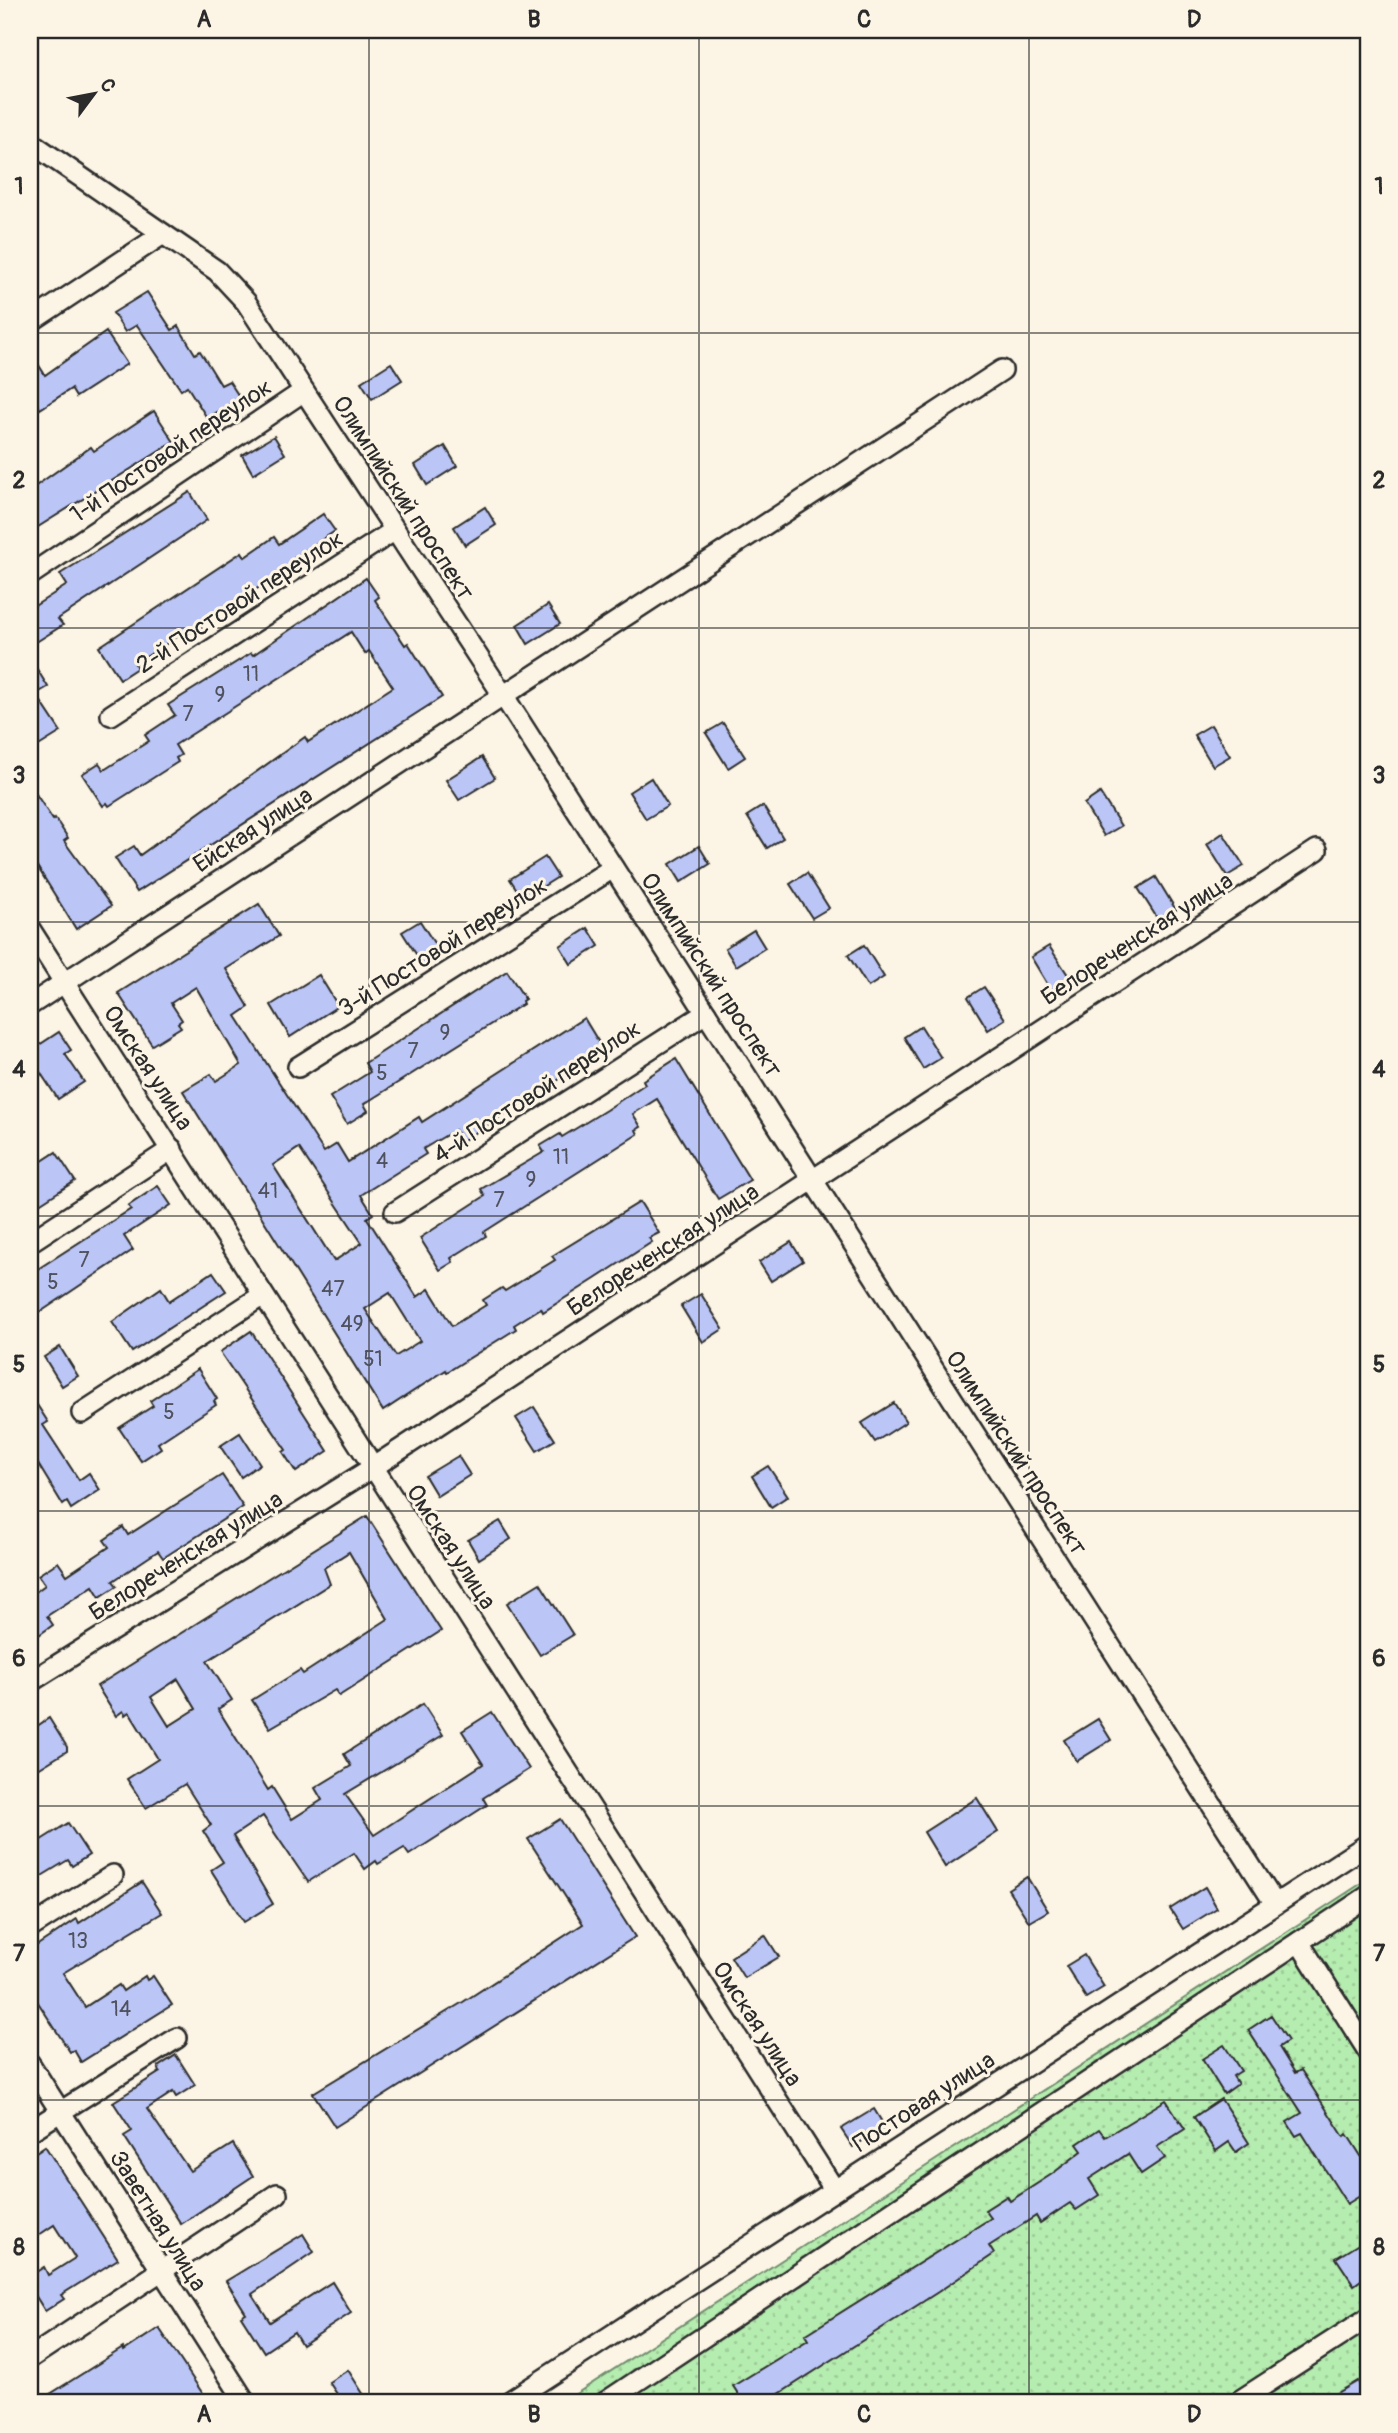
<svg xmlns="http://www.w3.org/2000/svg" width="1398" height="2433" font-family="Pangolin,sans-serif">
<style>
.grass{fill:url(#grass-dots);stroke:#708c6d;stroke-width:2}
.building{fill:#bbc6f7;stroke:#2b2b2b;stroke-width:2;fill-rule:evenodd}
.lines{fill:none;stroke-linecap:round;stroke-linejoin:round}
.minor-casing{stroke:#2b2b2b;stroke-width:24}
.minor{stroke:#fcf5e5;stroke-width:19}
.grid{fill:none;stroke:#2b2b2b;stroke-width:2;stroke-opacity:0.55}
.labels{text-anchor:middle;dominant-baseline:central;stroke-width:6;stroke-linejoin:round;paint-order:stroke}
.number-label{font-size:21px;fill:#4f525e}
.street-label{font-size:24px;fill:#2b2b2b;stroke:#fcf5e5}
.neatline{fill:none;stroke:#2b2b2b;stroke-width:2.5}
.grid-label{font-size:23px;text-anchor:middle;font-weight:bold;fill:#2b2b2b}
</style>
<defs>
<pattern id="grass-dots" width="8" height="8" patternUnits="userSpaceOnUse" patternTransform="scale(1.75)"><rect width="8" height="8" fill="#b5ecaf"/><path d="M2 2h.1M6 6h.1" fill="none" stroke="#9ccb97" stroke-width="1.8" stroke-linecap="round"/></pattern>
</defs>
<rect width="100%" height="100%" fill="#fcf5e5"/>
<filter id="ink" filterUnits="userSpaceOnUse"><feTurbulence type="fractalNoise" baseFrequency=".0143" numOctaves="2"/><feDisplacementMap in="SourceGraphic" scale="14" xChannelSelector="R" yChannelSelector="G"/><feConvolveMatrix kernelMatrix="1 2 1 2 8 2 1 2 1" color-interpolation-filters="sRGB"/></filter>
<g filter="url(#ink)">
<path class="grass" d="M1368,1879v524h-806z"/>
<g class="building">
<path d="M147,292l25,38 6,-4 17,28 5,-3 21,34 8,-4 11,17 -33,20 -20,-32 -6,4 -44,-65 -12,7 -12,-19z"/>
<path d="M106,332l21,32 -51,33 -5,-8 -31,20 -10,-16v-42l15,24z"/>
<path d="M391,363l11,17 -30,19 -11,-17z"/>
<path d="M154,411l20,31 -144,90v-42l61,-43 3,4z"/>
<path d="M274,436l11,18 -32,20 -11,-19z"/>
<path d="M445,446l12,20 -30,19 -12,-20z"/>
<path d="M190,492l17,28 -149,99 5,6 -33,21v-37l37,-24 -7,-11z"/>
<path d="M485,507l11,18 -31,20 -11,-18z"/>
<path d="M323,514l12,17 -45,30 5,6 -51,29 -62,42 -2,-3 -45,29 2,4 -17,11 -21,-32 143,-95 3,5 29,-20 5,7z"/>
<path d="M366,578l13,19 -4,3 30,45 3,-2 34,54 -305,195 -22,-34 19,-12 6,9 165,-118 3,5 85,-55 -24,-36 -4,3 -14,-22 -176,113 6,10 -5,3 2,4 -69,44 -2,-3 -4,3 -21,-32 17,-11 5,7 45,-29 -4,-6 30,-20 -7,-10 83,-52 2,2z"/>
<path d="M548,605l12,19 -32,20 -11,-19z"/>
<path d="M30,658l18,29 -12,7 25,38 -24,15 -7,-11z"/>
<path d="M723,723l22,34 -17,11 -22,-35z"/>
<path d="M1211,725l19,31 -17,10 -19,-31z"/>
<path d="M482,757l13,21 -36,22 -13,-20z"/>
<path d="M651,778l17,28 -22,13 -17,-27z"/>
<path d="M30,785l23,35 2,-2 13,20 -4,3 47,65 -35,23 -46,-74z"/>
<path d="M1100,793l21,33 -17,10 -20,-32z"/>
<path d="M763,806l20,32 -16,10 -20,-32z"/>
<path d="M1223,833l21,33 -17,10 -20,-32z"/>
<path d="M699,846l11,18 -29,18 -11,-18z"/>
<path d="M545,857l13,20 -35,22 -13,-20z"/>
<path d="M807,873l22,35 -17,10 -22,-34z"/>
<path d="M1156,877l20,33 -17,11 -21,-33z"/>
<path d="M259,904l20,32 -53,33 23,38 -13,9 88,136 13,-8 11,18 71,-45 3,5 162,-104 20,33 -142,90 -7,-11 -32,19 3,5 -65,41 12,19 -6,4 50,79 12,-8 23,37 34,-21 -3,-5 19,-12 3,3 50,-31 -3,-4 88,-54 19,31 -10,5 3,4 -57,37 -52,33 -2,-4 -27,17 2,4 -69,43 -1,-2 -63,41 -200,-320 28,-17 5,7 25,-16 -45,-78 -25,16 11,17 -4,3 3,4 -29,18 -34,-52zM299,1148l63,95 -28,18 -61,-96zM390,1293l30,48 -24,15 -31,-47z"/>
<path d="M420,921l21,33 -18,11 -21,-33z"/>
<path d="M588,928l11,18 -28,18 -11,-18z"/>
<path d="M754,930l11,18 -29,18 -11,-18z"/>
<path d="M864,945l20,32 -16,10 -20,-32z"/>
<path d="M1049,946l21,32 -19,12 -20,-33z"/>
<path d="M507,971l18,28 -3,2 1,3 -159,100 4,7 -21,13 -17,-27 40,-25 -5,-9z"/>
<path d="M319,975l19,31 -48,31 -19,-32z"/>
<path d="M984,987l21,32 -17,11 -20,-33z"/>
<path d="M921,1026l20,32 -18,11 -19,-32z"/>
<path d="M59,1032l12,18 -6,4 19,28 -26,17 -28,-42v-6z"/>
<path d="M676,1059l74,121 -32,19 -61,-100 -24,15 8,13 -5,3 2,4 -154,98 2,4 -35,22 2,4 -13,8 -20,-32 65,-42 -4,-7 63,-37 -4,-6 20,-12 2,3 44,-27 39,-26 -2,-4z"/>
<path d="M56,1152l19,29 -45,29v-41z"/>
<path d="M158,1186l13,19 -47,31 9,14 -103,69v-45l101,-65 -3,-3z"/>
<path d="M791,1242l12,19 -32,20 -12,-19z"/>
<path d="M213,1272l13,19 -94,61 -20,-30 49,-34 8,13z"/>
<path d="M701,1294l22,35 -20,13 -22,-36z"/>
<path d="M251,1331l77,120 -32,21 -13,-20 3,-2 -66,-98z"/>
<path d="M60,1347l18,29 -16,10 -18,-29z"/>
<path d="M198,1369l19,30 -3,2 2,4 -58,38 3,5 -20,13 -22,-33 34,-22 -3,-5z"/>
<path d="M30,1394l18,28 -5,3 36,55 10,-7 11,17 -29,19 -4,-7 -4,3 -33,-54z"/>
<path d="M894,1403l12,19 -31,20 -13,-19z"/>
<path d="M534,1407l21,33 -18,11 -21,-33z"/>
<path d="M240,1433l20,31 -19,13 -21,-31z"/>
<path d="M458,1456l12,19 -33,21 -12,-20z"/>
<path d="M768,1466l20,30 -17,11 -19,-31z"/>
<path d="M222,1475l21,32 -80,51 -5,-7 -45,30 4,5 -17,11 -7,-11 -46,30 6,9 -17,12 -6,-10v-31l15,-11 -7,-10 20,-13 9,13 42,-28 -5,-7 19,-13 5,8z"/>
<path d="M367,1516l74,115 -102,65 -4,-6 -65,38 -18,-28 48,-30 3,4 85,-55 -39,-67 -25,16 6,16 -123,77 25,39 -14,9 50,81 4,-3 20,32 30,-19 -7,-12 36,-22 -7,-12 79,-50 20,31 -98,59 29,41 109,-71 -21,-33 30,-19 37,57 -46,29 4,7 -78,50 -5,-7 -26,16 -2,-3 -11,8 -11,-16 -46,29 -45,-66 -30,20 40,68 -29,18 -33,-52 12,-8 -20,-31 8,-6 -26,-41 -39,24 -19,-29 31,-20 -29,-47 -4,3 -2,-4 -7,5 -19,-30zM178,1679l18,30 -27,17 -18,-29z"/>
<path d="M500,1521l11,18 -32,20 -11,-19z"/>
<path d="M540,1583l33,52 -33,20 -33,-52z"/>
<path d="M49,1718l18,29v4l-37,23v-43z"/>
<path d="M1098,1719l13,21 -34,21 -13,-21z"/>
<path d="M977,1798l21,34 -53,35 -21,-35z"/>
<path d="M560,1819l75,118 -300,190 -22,-34 150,-91 120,-78 -55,-85z"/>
<path d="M68,1823l21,32 -17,11 -4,-6 -33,20 -5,-8v-25z"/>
<path d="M1027,1877l21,34 -19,11 -21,-33z"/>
<path d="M142,1882l20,31 -99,60 22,34 34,-22 4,6 22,-15 2,4 6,-4 19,29 -91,57 -7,-12 -4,2 -40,-62v-40l47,-31 2,4z"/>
<path d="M1205,1887l12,21 -34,21 -13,-20z"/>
<path d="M765,1935l14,22 -35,21 -13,-21z"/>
<path d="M1084,1955l20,32 -18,11 -20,-32z"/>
<path d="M1271,2015l17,26 -9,6 16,26 6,-3 43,67 3,-3 21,33v24l-21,13 -45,-71 -6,3 -9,-14 15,-9 -54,-83z"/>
<path d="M1224,2045l17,26 -8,5 5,8 -14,10 -22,-35z"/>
<path d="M176,2055l19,30 -19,12 -3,-5 -26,17 43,62 43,-27 20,32 -72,48 -57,-88 8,-5 -19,-29 47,-30 -2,-5z"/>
<path d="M1221,2099l28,44 -13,9 -7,-10 -13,9 -22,-34z"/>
<path d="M1166,2100l19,29 -28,18 8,11 -24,16 -13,-20 -39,25 10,16 -23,15 -6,-7 -30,20 -4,-7 -47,30 5,8 -56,38 -173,111h-21l-11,-17 75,-46 -3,-5 186,-117 -6,-8 22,-14 3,5 42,-27 30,-23 -5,-7 22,-15 6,8z"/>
<path d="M874,2109l11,18 -32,20 -12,-18z"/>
<path d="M45,2146l73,113 -57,36 3,4 -19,12 -15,-24v-11l14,-9 4,8 27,-17 -21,-33 -24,16v-85z"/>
<path d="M303,2234l11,18 -62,42 18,28 62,-40 19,31 -49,32 -8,-13 -30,20 -23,-36 5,-3 -20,-32z"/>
<path d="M1362,2242l6,9v24l-14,10 -18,-27z"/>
<path d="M159,2328l50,75h-173l87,-55 1,3z"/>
<path d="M348,2370l21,33h-26l-14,-21z"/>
<path d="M1358,2381l10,22h-47z"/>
</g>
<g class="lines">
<g class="minor-casing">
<g id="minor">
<path d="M30,142l187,129 29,31 257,393 772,1209"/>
<path d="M30,322l133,-88"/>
<path d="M30,575l274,-184"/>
<path d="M111,715l284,-185"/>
<path d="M30,929l804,1260"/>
<path d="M30,1005l972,-635"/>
<path d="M298,1067l315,-199"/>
<path d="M395,1212l311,-199"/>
<path d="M30,1242l142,-93"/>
<path d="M82,1413l181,-118"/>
<path d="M30,1682l342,-214 945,-618"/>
<path d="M30,1928l83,-53"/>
<path d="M1299,1942l69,109"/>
<path d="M30,2064l216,339"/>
<path d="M30,2131l147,-93"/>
<path d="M30,2358l247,-164"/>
<path d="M507,2403l861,-559"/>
<path d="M604,2403l764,-507"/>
<path d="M1236,2403l132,-85"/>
</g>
</g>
<use href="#minor" class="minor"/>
</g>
</g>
<path class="grid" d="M369,30v2373M699,30v2373M1029,30v2373M30,333h1338M30,628h1338M30,922h1338M30,1216h1338M30,1511h1338M30,1806h1338M30,2100h1338"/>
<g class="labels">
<g class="number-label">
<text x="251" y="674">11</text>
<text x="220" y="695">9</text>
<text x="188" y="714">7</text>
<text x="445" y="1033">9</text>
<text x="413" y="1051">7</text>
<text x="382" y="1073">5</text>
<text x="561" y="1157">11</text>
<text x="382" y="1161">4</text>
<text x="531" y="1180">9</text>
<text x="268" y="1191">41</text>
<text x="499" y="1200">7</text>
<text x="84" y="1260">7</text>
<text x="53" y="1282">5</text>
<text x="333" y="1289">47</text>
<text x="352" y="1324">49</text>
<text x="373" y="1359">51</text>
<text x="169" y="1412">5</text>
<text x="78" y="1941">13</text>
<text x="121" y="2009">14</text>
</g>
<g class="street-label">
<text transform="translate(171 451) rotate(-34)">1-й Постовой переулок</text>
<text transform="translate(403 498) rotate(57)">Олимпийский проспект</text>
<text transform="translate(240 602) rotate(-33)">2-й Постовой переулок</text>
<text transform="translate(253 830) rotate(-33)">Ейская улица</text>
<text transform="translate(1137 939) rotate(-33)">Белореченская улица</text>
<text transform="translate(443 947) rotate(-32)">3-й Постовой переулок</text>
<text transform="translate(711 975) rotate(57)">Олимпийский проспект</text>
<text transform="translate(148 1068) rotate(57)">Омская улица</text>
<text transform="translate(537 1092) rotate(-33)">4-й Постовой переулок</text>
<text transform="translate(663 1250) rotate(-33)">Белореченская улица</text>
<text transform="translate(1016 1453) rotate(57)">Олимпийский проспект</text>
<text transform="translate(451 1547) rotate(57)">Омская улица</text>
<text transform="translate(186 1556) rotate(-32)">Белореченская улица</text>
<text transform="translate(757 2024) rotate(57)">Омская улица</text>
<text transform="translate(924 2102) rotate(-33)">Постовая улица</text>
<text transform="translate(158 2221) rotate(58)">Заветная улица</text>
</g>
</g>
<rect width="1398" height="2433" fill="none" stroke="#fcf5e5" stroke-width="77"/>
<g transform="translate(94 94) rotate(58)" stroke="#fcf5e5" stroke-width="5" paint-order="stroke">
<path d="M0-5L12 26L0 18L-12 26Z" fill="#2b2b2b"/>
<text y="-10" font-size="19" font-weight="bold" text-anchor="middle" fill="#2b2b2b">С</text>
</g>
<rect x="38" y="38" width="1322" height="2356" class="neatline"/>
<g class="grid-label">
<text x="204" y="27">A</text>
<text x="534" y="27">B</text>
<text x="864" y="27">C</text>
<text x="1194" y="27">D</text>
<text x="19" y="194">1</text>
<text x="1379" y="194">1</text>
<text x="19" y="488">2</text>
<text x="1379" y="488">2</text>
<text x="19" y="783">3</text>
<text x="1379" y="783">3</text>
<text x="19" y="1077">4</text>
<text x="1379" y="1077">4</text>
<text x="19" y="1372">5</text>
<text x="1379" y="1372">5</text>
<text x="19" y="1666">6</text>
<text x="1379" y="1666">6</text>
<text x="19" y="1961">7</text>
<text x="1379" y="1961">7</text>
<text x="19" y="2255">8</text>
<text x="1379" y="2255">8</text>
<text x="204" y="2422">A</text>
<text x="534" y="2422">B</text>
<text x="864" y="2422">C</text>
<text x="1194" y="2422">D</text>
</g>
</svg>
